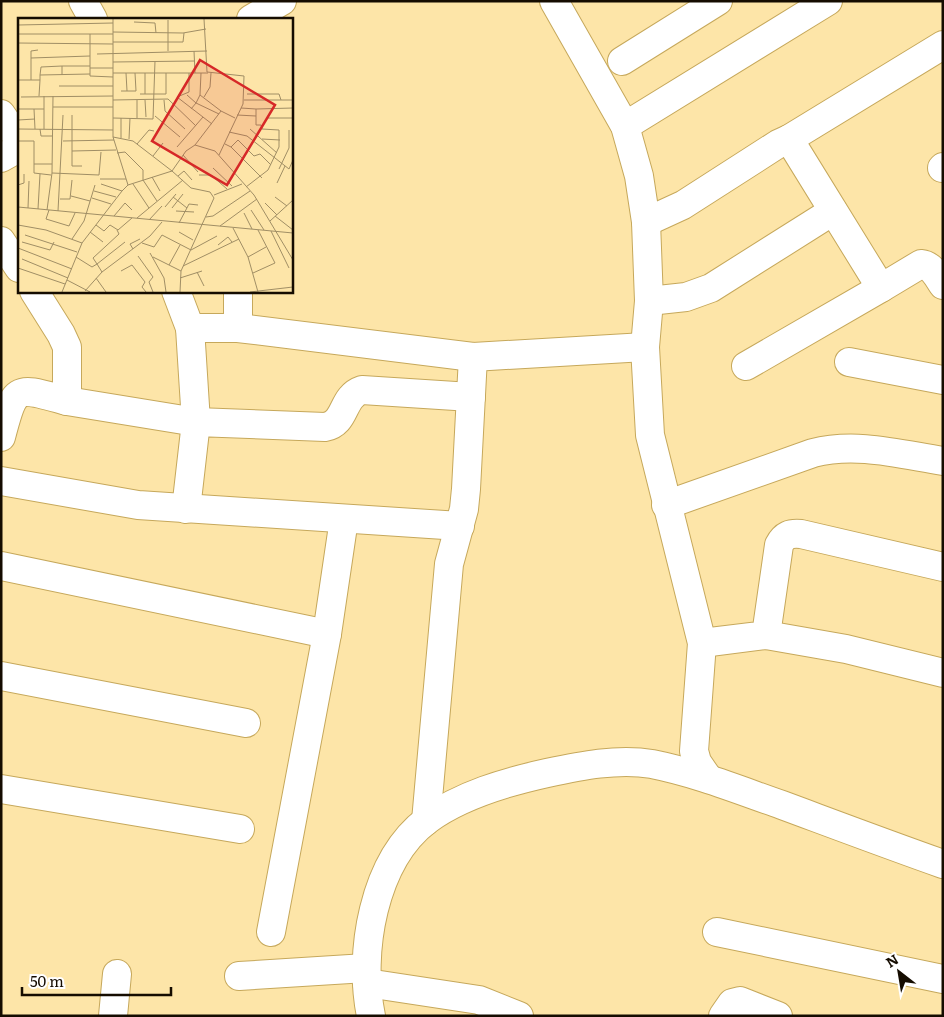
<svg xmlns="http://www.w3.org/2000/svg" width="944" height="1017" font-family="Literata,serif">
<style>
.lines{fill:none;stroke-linecap:round;stroke-linejoin:round}
.minor-casing{stroke:#c6a85b;stroke-width:30}
.minor{stroke:#fff;stroke-width:28}
.inset-road{fill:none;stroke:#a08e65;stroke-width:1}
.view{fill:#d62828;fill-opacity:0.15;stroke:#d62828;stroke-width:2.5}
.inset-edge{fill:none;stroke:#150c00;stroke-width:2.5}
</style>
<rect width="100%" height="100%" fill="#fde5a8"/>
<g class="lines">
<g class="minor-casing">
<g id="minor">
<path d="M83,1l10,18"/>
<path d="M554,1l71,125 14,50 7,46 3,79 -4,46 5,88 52,208 -8,108 3,11 11,16"/>
<path d="M251,19l31,-18"/>
<path d="M622,61l96,-60"/>
<path d="M1,114l18,26"/>
<path d="M625,126l203,-125"/>
<path d="M789,139l154,-94"/>
<path d="M1,158l18,-10"/>
<path d="M942,168l1,-1"/>
<path d="M646,222l37,-17 95,-61 11,-5 92,149 40,-24c11,1 16,12 22,21"/>
<path d="M1,241l18,27"/>
<path d="M176,291l14,37"/>
<path d="M649,301l37,-4 25,-9 122,-77"/>
<path d="M238,328v-37"/>
<path d="M849,362l94,18"/>
<path d="M746,366l135,-78"/>
<path d="M67,401l129,21 -6,-94h48l235,29"/>
<path d="M1,437c14,-54 15,-50 66,-36v-54l-6,-13 -27,-43"/>
<path d="M1,481l137,24 322,21"/>
<path d="M666,505l147,-52c43,-11 86,1 130,8"/>
<path d="M186,509l10,-87 129,5c22,-4 16,-30 37,-37l109,7"/>
<path d="M1,566l326,68"/>
<path d="M766,635l80,14 97,24"/>
<path d="M702,643l64,-8 13,-90c5,-10 11,-12 22,-11l142,33"/>
<path d="M1,676l245,47"/>
<path d="M1,789l239,40"/>
<path d="M426,821l23,-257 15,-55 2,-20 7,-132 172,-10"/>
<path d="M271,932l56,-298 17,-115"/>
<path d="M717,932l226,47"/>
<path d="M239,976l127,-8"/>
<path d="M367,983l112,17 40,16"/>
<path d="M113,1016l4,-42"/>
<path d="M371,1016c-13,-63 2,-155 56,-196 34,-25 79,-38 120,-47 33,-7 71,-15 105,-9 45,9 87,26 130,41 54,20 107,40 161,59"/>
<path d="M723,1016l9,-13 8,-2 38,15"/>
</g>
</g>
<use href="#minor" class="minor"/>
</g>
<g transform="translate(18 18)">
<rect width="275" height="275" fill="#fde5a8"/>
<path class="inset-road" d="M95,1v118l15,48M186,1l3,53 37,4 -1,28 -24,51M150,2v31M116,4l21,1 1,10M0,7l95,-2M95,14l70,1 23,-4M0,16h95M72,16v42l23,1M95,24h70l1,-9M0,25l95,1M176,33l1,22M79,36l110,-3M13,40l59,-2M95,44l82,-1M72,50h23M95,55h95M108,55l1,18M127,55v21M171,55v19l-12,5 35,27M22,57l1,-8 21,-1M44,57v-9h28M0,62h22v-5l50,-1M13,62v-29l7,-1M41,68h54M103,73h15l-1,-18M122,76h26v-21M229,76h32l2,6M169,77l9,8 4,-8 21,16M182,77l1,-22M21,78l1,-16M26,78v33M3,79l92,-1M186,79l6,-10 1,-14M95,82l55,-1 28,27M119,82v18M127,82l1,17M146,82l1,11 20,18M226,82h49M35,89h60M223,90l15,1v16h5l1,4 17,1v17l-11,23 -22,17M0,91h26M16,91l1,20M173,91l5,-6 23,11M238,91l37,-1M54,97v51h10M219,97l19,1M137,98l25,21M95,100l40,1 2,-58M103,100v20M249,100h26M0,102l17,-1M0,111l95,1M22,111l1,7h12M232,111l27,24M211,114l18,4 42,33 4,-9M111,121l1,-21M244,121l18,1M0,123h16v32l17,2M45,123l51,-1M119,126l12,-14 5,1M207,126l6,3 7,-7 16,16 6,-2 11,11M177,127l26,-34 14,7M159,129l26,-30M213,129l31,31M54,133l44,-1M99,135l8,-1 18,18v10l14,21M165,137l15,17M135,138l10,-13M16,146h18M195,150l19,18M261,151l10,-21v-18M34,155l47,2 2,-23M181,157h12l16,14M160,158l6,-5 8,9M134,159l8,14M82,161h26M259,165l8,-17M83,166l21,7M115,166l16,24M0,167l6,-2v-9M76,173l22,6M196,177l28,-11M53,178l19,5M155,179l14,11M257,179l12,9M74,180l19,6M42,181h10l2,-19M247,185l12,12M0,189l275,26M147,189l11,-13M10,190l1,-27M154,190l11,-14M20,191l2,-35M29,192l5,-37 1,-77M31,192l-3,9 23,7 6,-13M233,192l13,20M40,193l5,-96M158,193l18,1M226,195l8,16M96,198l11,-13 7,7M257,198l18,14M188,199l7,-1 37,-25M119,200l46,-38M131,202l13,-14M252,203l23,-21M161,205l10,-19 9,1M0,207l28,5 36,13M78,207l8,6 6,-6 8,5 14,-12M202,208l37,-27M215,210l15,29 10,35M253,213l18,37M72,214l13,10M161,214l14,8M7,217l52,17M54,221l12,-18 11,-36M4,224l28,8 4,-8M124,225l12,4 8,-12 29,15 26,-14M200,227l10,-8 4,5M0,230l54,21M115,231l-3,-5 10,-5M132,235l14,25 2,14M120,238l15,21 -4,5 4,10M58,239l16,10 5,-3 -4,-6 26,-24 -2,-4M135,239l28,14M230,239l18,-10M4,241l46,19M151,247l11,-20M165,248l56,-27M0,250l47,16M103,253l11,-6 13,17 -3,5 4,5M84,254l-5,-8 28,-22M179,254l7,14M235,255l22,-10 -17,-33M78,260l10,14M162,260l22,-7M49,262l23,12M67,273l17,-19 48,-36 12,-14M44,274l20,-49 40,-52 6,-6 44,-14 -39,-30 -20,-4M162,274l1,-21 33,-73 -4,-6 -19,-4 -19,-17 14,-20 9,-6 20,6 39,44 39,65M232,274l43,-5"/>
<path class="view" d="M182,42l75,45 -48,80 -75,-44z"/>
<rect width="275" height="275" class="inset-edge"/>
</g>
<rect width="944" height="1017" fill="none" stroke="#150c00" stroke-width="5"/>
<g transform="translate(899 972) rotate(329)" stroke="#ffffff" stroke-width="4" paint-order="stroke">
<path d="M0-4L9 19L0 12L-9 19Z" fill="#150c00"/>
<text y="-8" font-size="14" font-weight="bold" text-anchor="middle" fill="#150c00">N</text>
</g>
<path d="M22 987v8h149v-8" fill="none" stroke="#150c00" stroke-width="2.5"/>
<text x="30" y="987" font-size="15" fill="#150c00" stroke="#ffffff" stroke-width="4" paint-order="stroke">50 m</text>
</svg>
